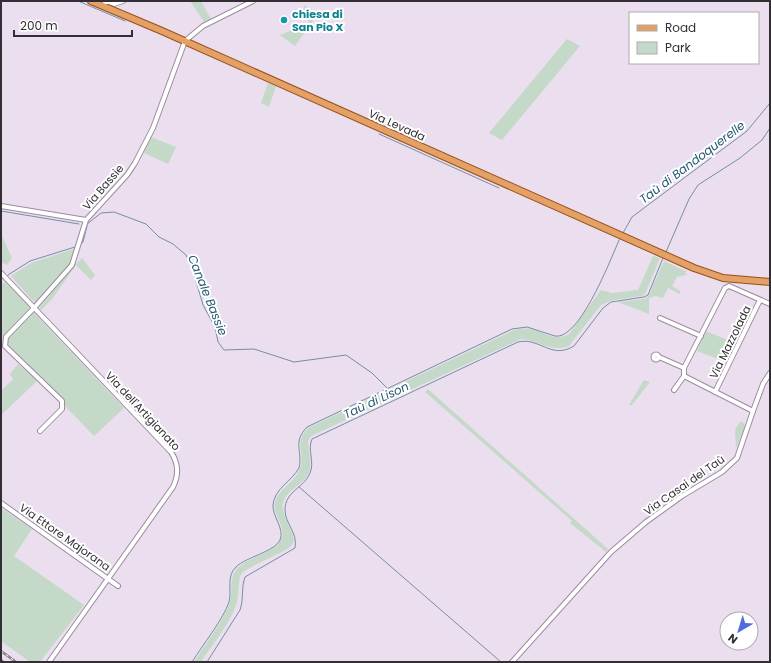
<svg xmlns="http://www.w3.org/2000/svg" width="771" height="663" font-family="Poppins,sans-serif">
<style>
.green{fill:#c5d9c8}
.lines{fill:none;stroke-linecap:round;stroke-linejoin:round}
.stream{stroke:#7390a1;stroke-width:1}
.minor-casing{stroke:#9a8d9e;stroke-width:6}
.primary-casing{stroke:#9a4f13;stroke-width:8}
.minor{stroke:#fff;stroke-width:4}
.primary{stroke:#e3a067;stroke-width:6}
.rail-casing{stroke:#867d88;stroke-width:2.5}
.rail{stroke:#fff;stroke-width:1;stroke-dasharray:3;stroke-linecap:butt}
.culture-dot{fill:#0f9aa8;stroke:#fff;stroke-width:1.5}
.labels{text-anchor:middle;dominant-baseline:central;stroke-width:4;stroke-linejoin:round;paint-order:stroke}
.culture-label{font-size:11px;font-weight:bold;fill:#0d838f;stroke:#fff;text-anchor:start}
.street-label{font-size:11px;fill:#332e34;stroke:#fff}
.water-label{font-size:12px;font-style:italic;fill:#245974;stroke:#fff}
</style>
<rect width="100%" height="100%" fill="#ebdeef"/>
<g class="green">
<path d="M190,1h11l10,18 -7,3z"/>
<path d="M305,5l12,10 -22,31 -15,-11 29,-12 -6,-15z"/>
<path d="M567,39l13,7 -78,94 -13,-7z"/>
<path d="M268,83l8,3 -7,21 -8,-4z"/>
<path d="M151,137l25,10 -8,17 -24,-11z"/>
<path d="M1,234l11,24 -5,7 -6,-3z"/>
<path d="M74,249l-4,16 -35,38 -24,-27 20,-13z"/>
<path d="M653,256l7,2 -15,36 -3,2 -29,4 -12,5 -32,41c-18,7 -31,-6 -48,-7l-210,97 -3,5c0,8 3,18 2,27 -1,15 -23,20 -27,35 -3,14 14,30 10,40 -3,9 -40,20 -51,30 -5,6 -2,26 -7,35 -7,18 -23,37 -34,54h-7c9,-14 32,-45 36,-60 3,-10 -1,-24 6,-32 10,-13 42,-17 46,-33 3,-12 -10,-23 -7,-35 4,-14 21,-20 25,-34 6,-15 -7,-25 8,-40l206,-98c5,-1 11,-2 16,-1 16,3 23,13 39,5l32,-44 11,3 26,-3z"/>
<path d="M82,258l13,17 -4,5 -15,-15 -24,34 -11,11 -2,-2 37,-44z"/>
<path d="M664,261l23,11h-2l2,3 -10,2 -5,9 8,5v3l-12,-6 -5,10 -7,-2 -7,2v16l-31,-12 27,-3 4,-4z"/>
<path d="M5,282l25,26 -29,31v-54z"/>
<path d="M32,311l92,97 -30,28 -29,-30 -1,-5 -58,-55 1,-8z"/>
<path d="M706,331l29,12 -9,19 -29,-11z"/>
<path d="M18,364l19,17 -36,34v-24l12,-12 -3,-5z"/>
<path d="M644,380l6,2 -18,23h-3z"/>
<path d="M428,389l180,160 -2,3 -36,-29 2,-2 -147,-129z"/>
<path d="M740,422h3l2,5 -9,21 -1,-18z"/>
<path d="M1,508l31,21 -18,27 70,49 -44,57h-10l-29,-21z"/>
</g>
<g class="lines">
<g class="stream">
<path d="M78,1l47,20"/>
<path d="M379,134l120,54"/>
<path d="M1,211l78,13"/>
<path d="M86,225l15,-12 13,-1 32,12 13,13 14,7 13,11 6,12 11,38 12,22 3,15 6,8 30,-1 40,13 52,-7 26,18 16,16"/>
<path d="M623,233l9,-16 115,-86 23,-28"/>
<path d="M80,245l3,-3 4,-16"/>
<path d="M666,252l23,-53 9,-14 42,-27 22,-18 8,-12"/>
<path d="M8,275l22,-14 45,-14"/>
<path d="M1,280l1,-1"/>
<path d="M299,487l202,175"/>
<path d="M192,662c10,-16 32,-44 37,-60 3,-11 -3,-26 7,-35 10,-10 38,-15 44,-27 5,-11 -8,-24 -7,-35 1,-16 19,-24 26,-37 4,-18 -7,-25 8,-41l205,-98 15,-2 28,9c25,4 56,-78 65,-98"/>
<path d="M207,662l33,-52c4,-11 1,-22 5,-33l50,-29c3,-16 -10,-24 -10,-38 0,-19 19,-22 25,-37 5,-11 -3,-23 2,-34l206,-97c22,-5 33,18 56,4l29,-38 8,-6 33,-5 4,-2 15,-37"/>
</g>
<g class="minor-casing">
<g id="minor">
<path d="M103,6l3,-5 8,3 9,-3"/>
<path d="M1,206l85,14"/>
<path d="M1,273l170,179c8,12 8,23 2,35l-124,175"/>
<path d="M660,318l41,18"/>
<circle cx="656" cy="357" r="2.5"/>
<path d="M659,357l25,11"/>
<path d="M684,376v-8l41,-80 4,-2 41,18"/>
<path d="M684,376l69,35"/>
<path d="M674,390l10,-14"/>
<path d="M715,392l45,-92"/>
<path d="M40,431l22,-22v-8l-57,-55 1,-9 28,-29 38,-43 14,-45 41,-45 8,-12 18,-35 32,-87 18,-15 50,-25"/>
<path d="M1,503l117,83"/>
<path d="M512,662l99,-110 35,-30 36,-26 40,-24 15,-14 16,-47 10,-27 7,-11"/>
</g>
</g>
<g class="primary-casing">
<path id="primary" d="M91,1l71,30 532,237 29,10 47,4"/>
</g>
<use href="#minor" class="minor"/>
<use href="#primary" class="primary"/>
<g class="rail-casing">
<g id="rail">
<path d="M1,651l15,11"/>
<path d="M1,660l2,2"/>
</g>
</g>
<use href="#rail" class="rail"/>
</g>
<circle class="culture-dot" cx="284" cy="20" r="4"/>
<g class="labels">
<g class="culture-label">
<text x="292" y="14">chiesa di<tspan x="292" dy="13">San Pio X</tspan></text>
</g>
<g class="street-label">
<text transform="translate(397 125) rotate(24)">Via Levada</text>
<text transform="translate(103 187) rotate(-49)">Via Bassie</text>
<text transform="translate(730 342) rotate(-64)">Via Mazzolada</text>
<text transform="translate(143 411) rotate(47)">Via dell'Artigianato</text>
<text transform="translate(684 485) rotate(-35)">Via Casai del Taù</text>
<text transform="translate(65 537) rotate(35)">Via Ettore Majorana</text>
</g>
<g class="water-label">
<text transform="translate(692 162) rotate(-37)">Taù di Bandoquerelle</text>
<text transform="translate(208 295) rotate(68)">Canale Bassie</text>
<text transform="translate(376 400) rotate(-25)">Taù di Lison</text>
</g>
</g>
<rect width="771" height="663" fill="none" stroke="#332e34" stroke-width="4"/>
<rect x="629" y="12" width="130" height="52" fill="#ffffff" stroke="#adabae"/>
<rect x="637" y="25" width="20" height="6" fill="#e3a067" stroke="#adabae"/>
<text x="665" y="32" font-size="12" fill="#332e34">Road</text>
<rect x="637" y="42" width="20" height="12" fill="#c5d9c8" stroke="#adabae"/>
<text x="665" y="52" font-size="12" fill="#332e34">Park</text>
<g transform="translate(739 631) rotate(218)"><circle r="19" fill="#ffffff" stroke="#adabae"/>
<path d="M0-3L7 15L0 10L-7 15Z" fill="#4e6ce0"/>
<text y="-6" font-size="11" font-weight="bold" text-anchor="middle" fill="#332e34">N</text>
</g>
<path d="M14 30v6h118v-6" fill="none" stroke="#332e34" stroke-width="2"/>
<text x="20" y="30" font-size="12" fill="#332e34" stroke="#ffffff" stroke-width="3" paint-order="stroke">200 m</text>
</svg>
